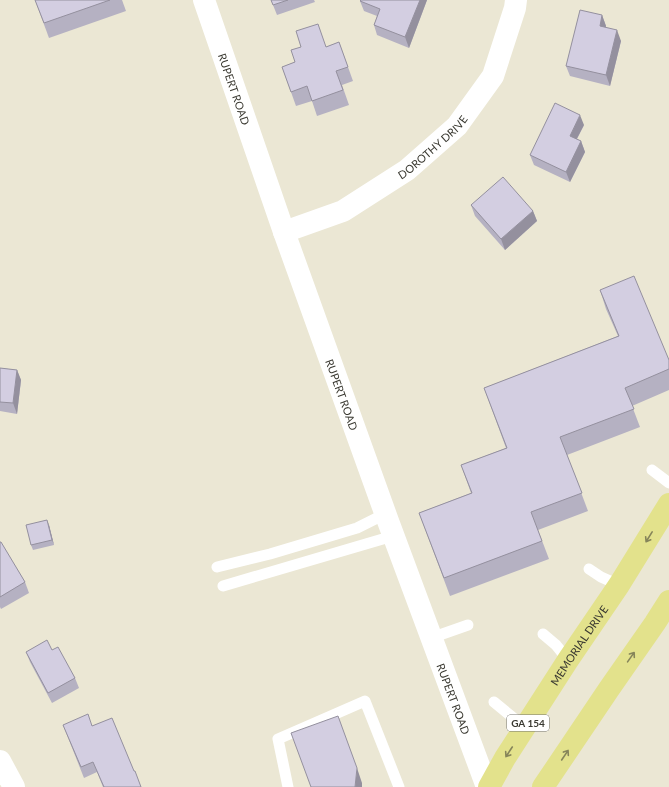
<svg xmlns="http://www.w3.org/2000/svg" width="669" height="787" font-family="Lato,sans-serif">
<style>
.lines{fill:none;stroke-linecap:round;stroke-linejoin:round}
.service{stroke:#fff;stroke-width:11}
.minor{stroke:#fff;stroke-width:22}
.primary{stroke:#e3e28c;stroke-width:22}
.wall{fill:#b5b1c2}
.shaded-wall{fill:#94909e}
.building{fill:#d3cee1;stroke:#94909e}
.oneway{stroke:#86855a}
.labels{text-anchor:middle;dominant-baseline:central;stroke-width:3.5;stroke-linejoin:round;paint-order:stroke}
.shield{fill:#fff;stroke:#75746f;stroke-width:1}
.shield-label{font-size:10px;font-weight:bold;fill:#3a3931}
.street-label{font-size:11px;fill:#3a3931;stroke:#fff}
</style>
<rect width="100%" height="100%" fill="#ebe7d4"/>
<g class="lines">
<g class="service">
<path d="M652,470l17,13"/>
<path d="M217,567l53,-13 87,-26 28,-14"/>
<path d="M589,569l12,8 18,8"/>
<path d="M223,586l170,-50"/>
<path d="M543,634l13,11 12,15"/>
<path d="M431,638l37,-13"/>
<path d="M494,702l17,14 14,12"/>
<path d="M288,787l-10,-48 87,-38 34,86"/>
</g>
<g class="minor">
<path id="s1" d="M204,0l80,232 104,289 99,266"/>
<path id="s2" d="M284,232l59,-21 64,-41 50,-44 36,-50 22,-68 1,-8"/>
<path d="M0,761l14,26"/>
</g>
<g class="primary">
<path id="s3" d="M489,787l16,-29 63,-98 51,-75 50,-81"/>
<path d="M543,787l66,-98 46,-66 14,-22"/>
</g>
</g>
<g class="wall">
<path d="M35,0h87l4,11 -77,27z"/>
<path d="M271,0h43l1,2 -38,13z"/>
<path d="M427,0l-18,48 -32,-13 -3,-10 3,-9 -13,-5 -4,-10z"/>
<path d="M602,15l4,11 -1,2 16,13 -11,45 -40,-10 -4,-10z"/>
<path d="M339,42l14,39 -11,4 7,20 -32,11 -5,-15 -16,5 -14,-39 13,-5 31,-15z"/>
<path d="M584,125l-7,14 4,2 4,11 -15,30 -36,-17 -4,-10z"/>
<path d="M471,205l62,6 4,10 -32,29 -30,-34z"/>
<path d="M600,290l69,70v30l-37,16 8,21 -73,28 21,56 -50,19 11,29 -99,37 -31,-83 52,-20 -10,-28 45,-17 -22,-60 134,-52 -12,-27z"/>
<path d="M0,368l17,2 4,10 -4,34 -17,-3z"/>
<path d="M49,525l5,20 -21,5 -2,-5z"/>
<path d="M0,542l25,40 4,11 -28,16 -1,-2z"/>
<path d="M52,650l23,28 4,10 -27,15 -22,-41 -4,-10z"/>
<path d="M63,725l29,1 42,45 7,16h-38l-6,-15 -13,6z"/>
</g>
<g class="shaded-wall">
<path d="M420,0h7l-18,48 -4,-11z"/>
<path d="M602,15l4,11 -3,10 -3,-10z"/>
<path d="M617,30l4,11 -11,45 -4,-11z"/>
<path d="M580,115l4,10 -11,21 -3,-10z"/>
<path d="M581,141l4,11 -15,30 -4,-10z"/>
<path d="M533,211l4,10 -32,29 -4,-11z"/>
<path d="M17,370l4,10 -4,34 -4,-11z"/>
<path d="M47,520l2,5 5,20 -2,-5z"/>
<path d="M357,768l5,15v4h-7z"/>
</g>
<g class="building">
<path d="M35,0h75l-66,23z"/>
<path d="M271,0h17l-15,5z"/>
<path d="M361,0h59l-15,37 -31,-12 6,-16 -20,-8z"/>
<path d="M580,10l22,5 -2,11 17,4 -11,45 -40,-9z"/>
<path d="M318,24l8,23 13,-5 9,25 -12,4 7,19 -31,11 -5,-15 -16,6 -9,-25 13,-5 -4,-12 10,-3 -5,-16z"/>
<path d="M555,103l25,12 -10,21 11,5 -15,31 -36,-17z"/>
<path d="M503,177l30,34 -32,28 -30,-34z"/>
<path d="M634,276l35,84v9l-44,19 9,21 -74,28 22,56 -51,19 11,29 -98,37 -25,-65 53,-20 -11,-28 46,-17 -23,-60 135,-52 -19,-46z"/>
<path d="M0,368l17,2 -4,33 -13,-1z"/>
<path d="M47,520l5,20 -21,5 -5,-20z"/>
<path d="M0,542h1l24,40 -25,15z"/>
<path d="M47,640l5,10 6,-3 17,31 -27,15 -22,-41z"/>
<path d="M88,714l4,12 20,-8 22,53h1l6,16h-37l-11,-25 -12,5 -18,-42z"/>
<path d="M338,716l19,52 -2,19h-44l-20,-54z"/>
</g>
<defs><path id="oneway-shaft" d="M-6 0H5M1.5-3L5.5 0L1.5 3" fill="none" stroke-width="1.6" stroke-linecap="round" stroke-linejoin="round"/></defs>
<g class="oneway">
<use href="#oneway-shaft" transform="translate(649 537) rotate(122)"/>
<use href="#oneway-shaft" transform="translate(631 657) rotate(-55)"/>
<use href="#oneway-shaft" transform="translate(509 752) rotate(123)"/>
<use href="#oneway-shaft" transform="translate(565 755) rotate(-56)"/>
</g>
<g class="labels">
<rect class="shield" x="507" y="715" width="42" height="16" rx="3"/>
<g class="shield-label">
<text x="528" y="723">GA 154</text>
</g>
<g class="street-label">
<text stroke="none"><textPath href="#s1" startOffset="94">RUPERT ROAD</textPath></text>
<text stroke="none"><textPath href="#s2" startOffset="173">DOROTHY DRIVE</textPath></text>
<text stroke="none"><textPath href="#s1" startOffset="418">RUPERT ROAD</textPath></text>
<text stroke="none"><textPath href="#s3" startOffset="168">MEMORIAL DRIVE</textPath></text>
<text stroke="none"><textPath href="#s1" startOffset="742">RUPERT ROAD</textPath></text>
</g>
</g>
</svg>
